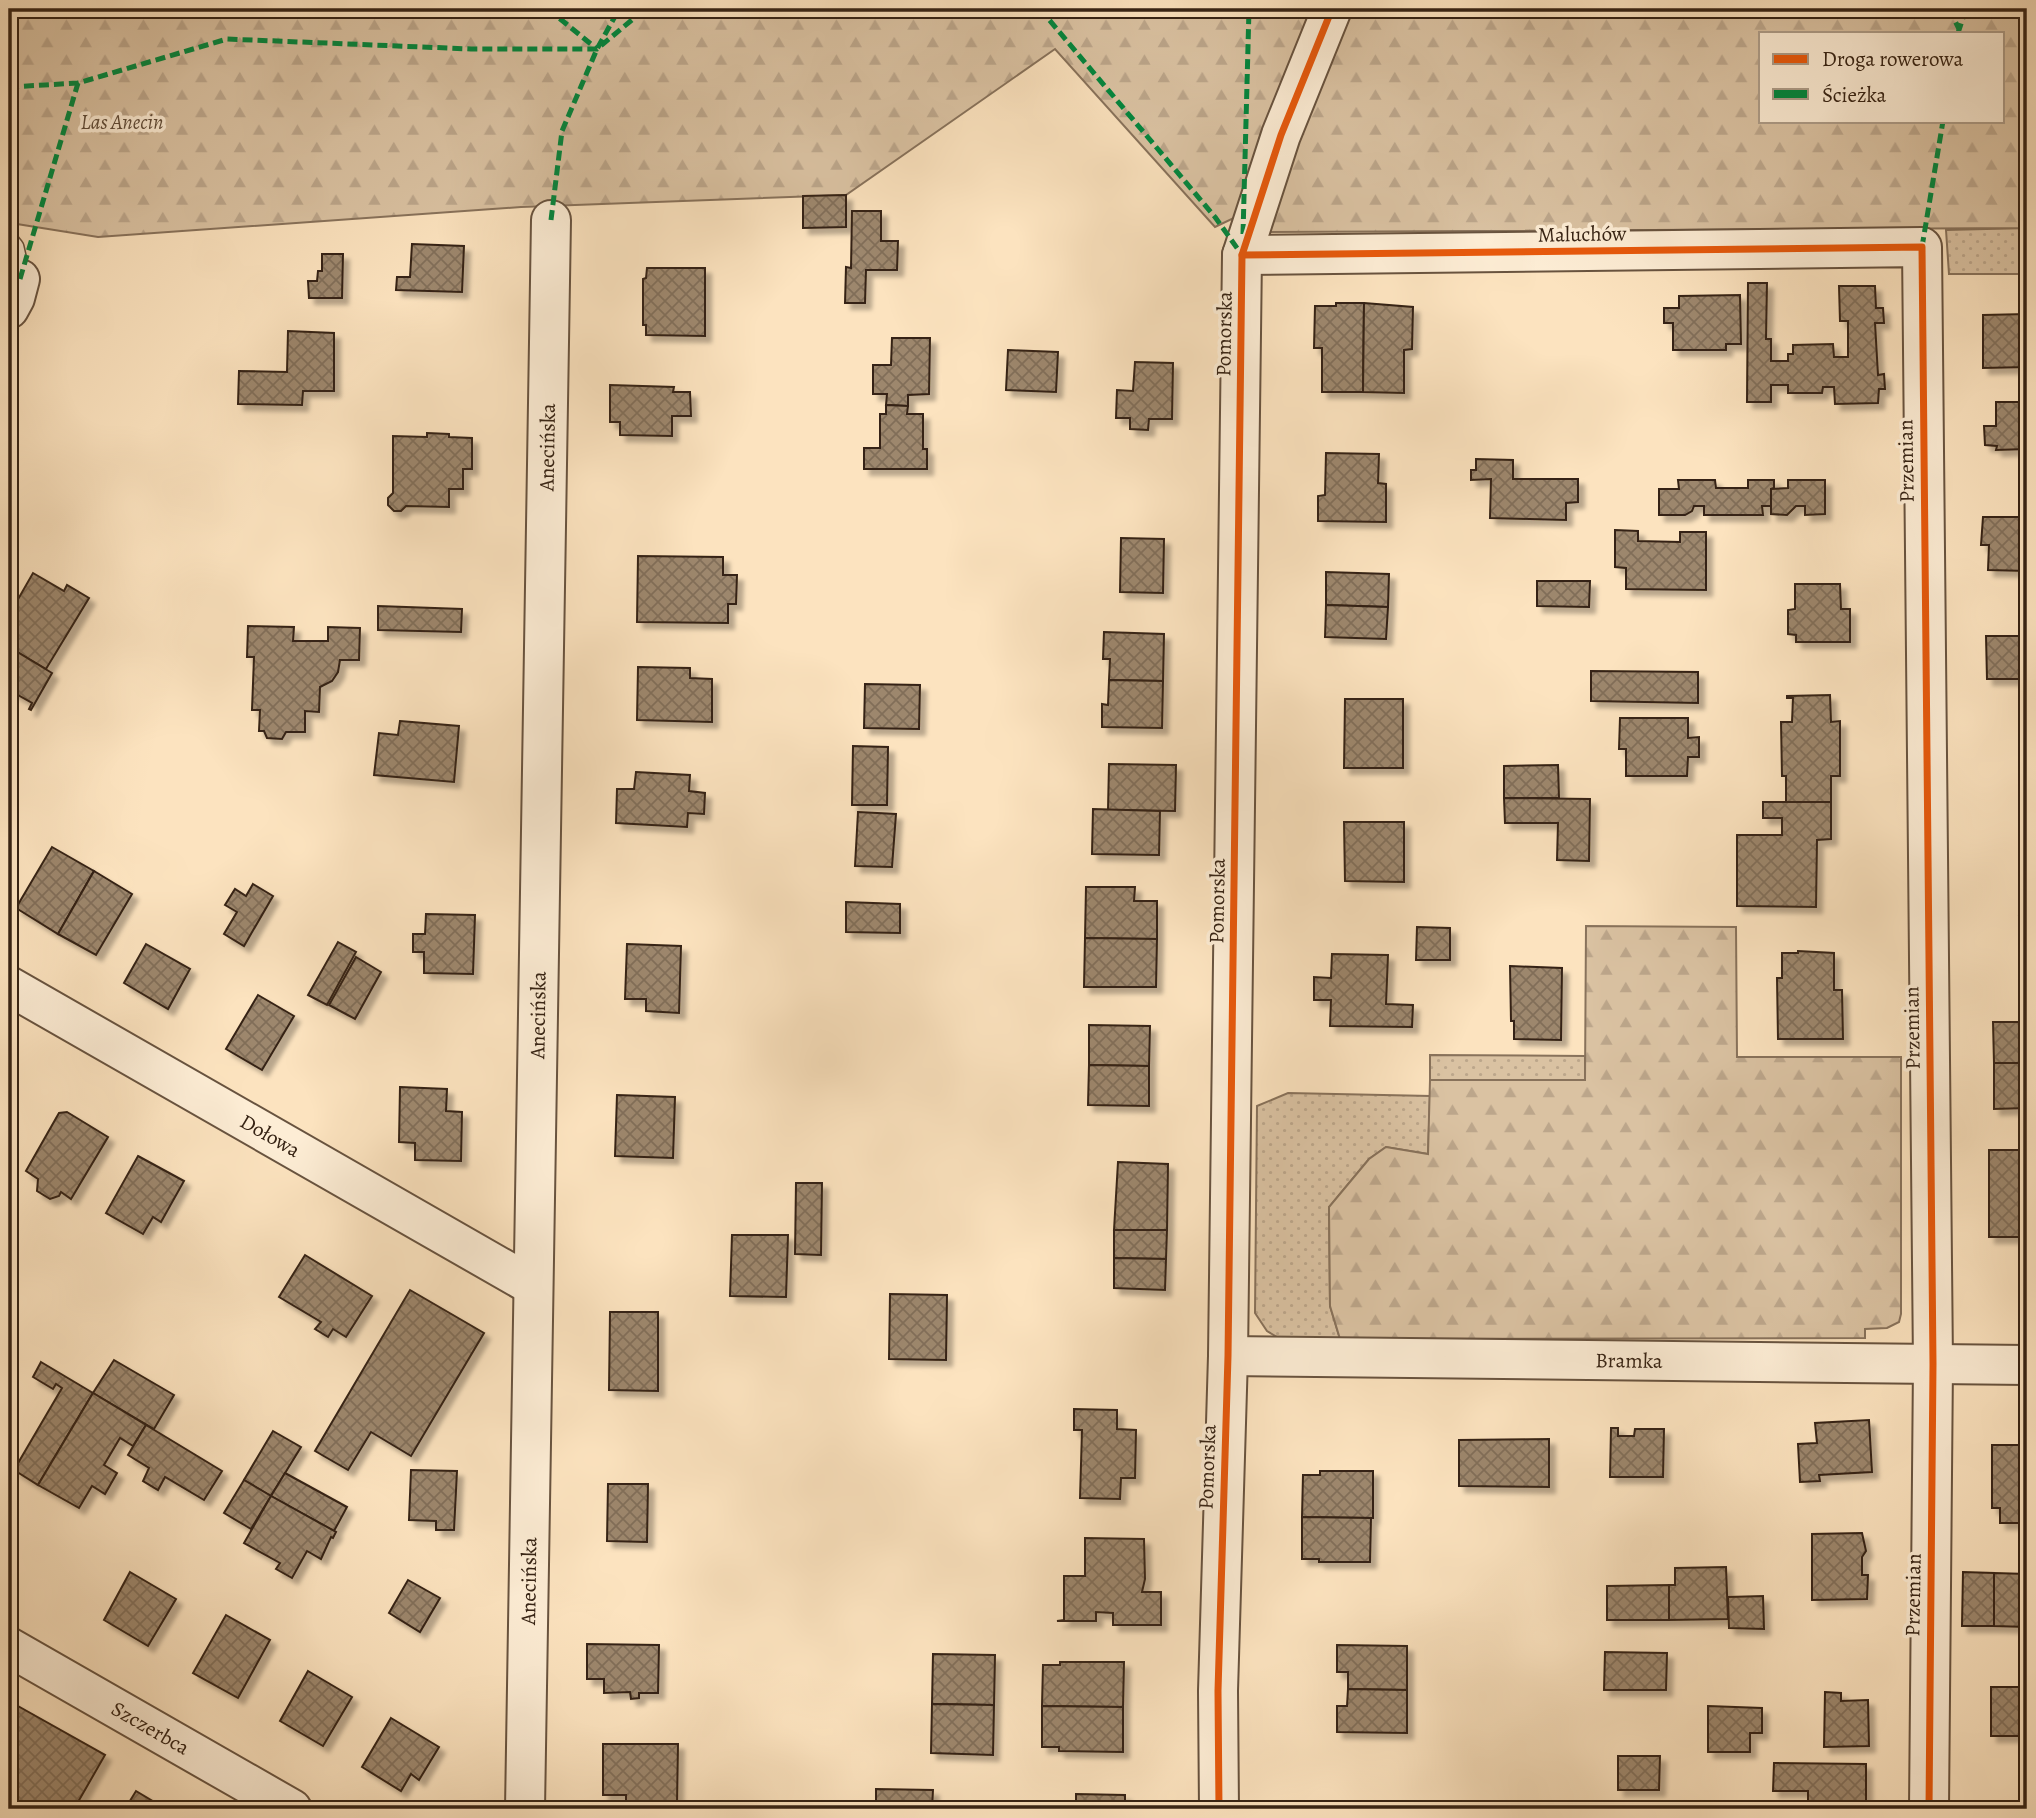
<svg xmlns="http://www.w3.org/2000/svg" width="2036" height="1818" font-family="Alegreya,serif">
<style>
.grass{fill:url(#grass-dots);stroke:#88725b;stroke-width:2}
.forest{fill:url(#forest-firs);stroke:#88725b;stroke-width:2;fill-rule:evenodd}
.building{fill:url(#building-cross-hatch);stroke:#362314;stroke-width:2;filter:url(#shadow)}
.lines{fill:none;stroke-linecap:round;stroke-linejoin:round}
.service-casing{stroke:#68533f;stroke-width:24}
.minor-casing{stroke:#68533f;stroke-width:42}
.service{stroke:#fdedd5;stroke-width:21}
.minor{stroke:#fdedd5;stroke-width:38}
.quiet{stroke:#00873e;stroke-width:5;stroke-dasharray:10 5;stroke-linecap:butt}
.cycleway-casing{stroke:#fdedd5;stroke-width:11}
.cycleway{stroke:#e8590c;stroke-width:7}
.labels{text-anchor:middle;dominant-baseline:central;stroke-width:7;stroke-linejoin:round;paint-order:stroke}
.park-label{font-size:21px;font-style:italic;fill:#5f4b38;stroke:#fdedd5}
.street-label{font-size:21px;fill:#362314;stroke:#fdedd5}
</style>
<defs>
<pattern id="grass-dots" width="8" height="8" patternUnits="userSpaceOnUse" patternTransform="scale(1.75)"><rect width="8" height="8" fill="#dac2a2"/><path d="M2 2h.1M6 6h.1" fill="none" stroke="#bca68b" stroke-width="1.8" stroke-linecap="round"/></pattern>
<pattern id="forest-firs" width="22" height="20" patternUnits="userSpaceOnUse" patternTransform="scale(1.75)"><rect width="22" height="20" fill="#dac2a2"/><path d="M5 1l3.5 6h-7zM16 11l3.5 6h-7z" fill="#bca68b"/></pattern>
<pattern id="building-cross-hatch" width="8" height="8" patternUnits="userSpaceOnUse" patternTransform="scale(1.75)"><rect width="8" height="8" fill="#9d876d"/><path d="M0 0l8 8M0 8l8-8" fill="none" stroke="#816e58"/></pattern>
<filter id="shadow"><feDropShadow dx="6" dy="6" stdDeviation="2" flood-color="#0004"/></filter>
</defs>
<rect width="100%" height="100%" fill="#fce3bf"/>
<filter id="stains"><feTurbulence type="fractalNoise" baseFrequency=".00286" numOctaves="4"/><feColorMatrix values="0 0 0 0 .2 0 0 0 0 .09 0 0 0 0 .02 0 0 0 .5 -.17"/></filter>
<radialGradient id="worn" r=".72"><stop offset=".6" stop-color="#630" stop-opacity="0"/><stop offset="1" stop-color="#630" stop-opacity=".3"/></radialGradient>
<g class="grass">
<path d="M2027,228v46h-78l-3,-44z"/>
<path d="M1430,1055l155,1v24h-155z"/>
<path d="M1288,1093l142,3 -2,58 -42,-7 -17,12 -40,48 1,99 10,33 -63,-2 -10,-6 -12,-18 2,-207z"/>
</g>
<g class="forest">
<path d="M9,9h1305l-78,208 -21,10 -160,-178 -209,146 -325,12 -423,30 -81,-13 -8,-4z"/>
<path d="M1349,9h678v219l-762,4zM1761,33h242v88h-242z"/>
<path d="M1586,926l150,1 1,130h164v257l-2,8 -12,6 -22,1v9l-525,1 -10,-33 -1,-99 40,-48 17,-12 42,7 2,-74h155z"/>
</g>
<g class="building">
<path d="M846,195v32l-43,1v-32z"/>
<path d="M852,211h29v30h17l-1,29h-31l-1,33h-20l1,-36 5,1z"/>
<path d="M412,244l52,2 -2,46 -66,-2 1,-13h13z"/>
<path d="M322,254h21l-1,44h-33l-1,-17h9l1,-10h4z"/>
<path d="M647,268h58v68l-59,-1v-10h-3v-46l3,-1z"/>
<path d="M1748,283h19l-1,56h5v22h17v-7h5v-9l40,-1 1,13h14v-36h-8l-1,-35h36l1,22h7l1,15h-9l3,52 6,-1 1,15h-6l-1,14 -43,1 -1,-17h-11l-1,6h-34v-8h-17v17h-24z"/>
<path d="M1740,295l1,49h-15v6h-53v-27h-9v-15h15v-12z"/>
<path d="M1336,303h28l-1,89h-41v-44h-8l1,-42h21z"/>
<path d="M1364,303l49,4 -1,42 -8,1v43l-41,-1z"/>
<path d="M2027,314v53l-44,1v-53z"/>
<path d="M288,331l46,2v58h-31l-1,14 -64,-1 1,-33 48,1z"/>
<path d="M892,338h38l-1,56 -21,1v11l-22,-1 1,-11h-14v-29h18z"/>
<path d="M1008,350l50,2 -2,40 -50,-2z"/>
<path d="M1135,362l38,1 -1,56h-23l-1,11 -18,-1v-11h-14l1,-28 16,1z"/>
<path d="M610,385l64,2 -1,5h17l1,24h-19v20l-52,-1v-13h-10z"/>
<path d="M1996,402h31v47l-31,1 1,-4 -12,-1 -1,-19h12z"/>
<path d="M886,405l22,1 -1,8h16v35h4v20h-63v-21h16v-34h6z"/>
<path d="M427,433l22,1v3l23,1v31h-9v20h-14v18l-43,-1 -5,5h-7l-6,-6v-7l5,-5v-57l34,1z"/>
<path d="M1326,453l53,1 -1,29 8,1v38l-68,-1v-25l7,-1z"/>
<path d="M1476,459l37,1v19h65v23l-12,1v17l-76,-2 1,-39 -20,1v-10h5z"/>
<path d="M1678,480h37l1,8h32v-8h26v8l-3,1v17h-9l1,9h-59v-9h-10l-2,5 -7,4h-26v-26h20z"/>
<path d="M1788,480h37v34l-20,1v-9h-9l-9,9 -16,-1v-25l17,-1z"/>
<path d="M1983,517h44v54l-39,-1 1,-25h-8z"/>
<path d="M1615,530l23,1v10l42,1v-10h26v58l-80,-1v-21l-11,-1z"/>
<path d="M1121,538l43,1 -1,54 -43,-1z"/>
<path d="M638,556l85,1v18h14l-1,29h-8v19l-91,-1z"/>
<path d="M1326,572l63,2 -1,33 -62,-2z"/>
<path d="M33,573l31,18 3,-6 22,13 -43,71 -37,-22v-32z"/>
<path d="M1537,581h53l-1,26 -52,-1z"/>
<path d="M1795,584h45l1,25h9v33h-54v-7l-8,-1v-24l7,-1z"/>
<path d="M1326,605l62,2 -2,32 -61,-2z"/>
<path d="M378,606l84,3 -1,23 -83,-2z"/>
<path d="M248,626l46,1 -1,14h35v-14l32,1 -1,32h-19l-2,12 -6,9 -12,6 -1,25 -14,-1v21h-19l-4,7 -15,-1 -3,-7h-5l1,-21h-8l2,-53h-7z"/>
<path d="M1104,632l60,2 -1,47 -54,-1 1,-21h-7z"/>
<path d="M1986,636h41v43h-40z"/>
<path d="M9,647l43,26 -21,37 -2,-1 3,-6 -23,-13z"/>
<path d="M638,667l52,1v10l22,1v43l-75,-2z"/>
<path d="M1591,671l107,1v31l-107,-2z"/>
<path d="M1109,680l54,1 -1,47 -60,-1v-23l6,1z"/>
<path d="M865,684l55,1 -1,44 -55,-1z"/>
<path d="M1830,695l1,27 9,-1v55h-9v26h-45v-26h-4l-1,-54h11l1,-24h-6v-2z"/>
<path d="M1345,699h58v69h-59z"/>
<path d="M1620,718h68v20l11,-1v20h-11l-1,19h-61v-27h-7z"/>
<path d="M400,721l59,5 -5,56 -80,-7 5,-42 19,2z"/>
<path d="M853,746l35,1 -1,58h-35z"/>
<path d="M1109,764l67,1 -1,46 -67,-1z"/>
<path d="M1558,765l1,33h-55v-32z"/>
<path d="M636,772l54,3 -1,16 16,2 -1,21 -16,-1 -1,14 -71,-4 1,-34h17z"/>
<path d="M1504,798l86,1 -1,62 -32,-1 1,-37h-53z"/>
<path d="M1763,802h68v37l-14,1 -1,67 -79,-1v-71h45v-17h-19z"/>
<path d="M1093,809l67,2 -1,44 -67,-1z"/>
<path d="M858,812l38,2 -4,53 -37,-1z"/>
<path d="M1344,822h60v60l-59,-1z"/>
<path d="M52,847l42,24 -36,63 -42,-26z"/>
<path d="M2024,870h3v46l-8,-1 2,-28h3z"/>
<path d="M94,871l38,23 -36,61 -38,-21z"/>
<path d="M253,884l20,12 -29,50 -20,-12 13,-22 -12,-7 10,-16 11,7z"/>
<path d="M1086,887h49l-1,14h23v38l-72,-1z"/>
<path d="M846,902l54,2v29l-54,-1z"/>
<path d="M426,914l49,1 -2,59 -49,-1v-21h-11v-18h12z"/>
<path d="M1417,927l33,1v32h-34z"/>
<path d="M1085,938l72,1 -1,48h-72z"/>
<path d="M338,942l18,10 -29,53 -19,-10z"/>
<path d="M146,944l44,25 -22,40 -44,-26z"/>
<path d="M627,944l54,2 -2,67 -33,-2v-12h-21z"/>
<path d="M1798,951l36,2v37h8l1,49h-65l-1,-61h5v-25h16z"/>
<path d="M1332,954l56,1 -2,49 27,1 -1,22 -82,-1 1,-26h-17v-23l17,1z"/>
<path d="M356,957l25,15 -26,47 -26,-14z"/>
<path d="M1510,966l52,2 -1,72 -47,-1v-18h-3z"/>
<path d="M258,995l36,21 -32,54 -36,-21z"/>
<path d="M1993,1022h34v41h-33z"/>
<path d="M1089,1025l61,1 -1,40 -60,-1z"/>
<path d="M1994,1063h33v45l-33,1z"/>
<path d="M1089,1065l60,1v40l-61,-1z"/>
<path d="M400,1087l47,2 -1,22 16,1 -1,49 -46,-1v-17l-16,-1z"/>
<path d="M617,1095l58,2 -2,61 -58,-2z"/>
<path d="M67,1112l41,25 -37,62 -10,-7 -2,4 -9,3 -13,-8 1,-12 -12,-8 33,-58z"/>
<rect x="1989" y="1150" width="38" height="87"/>
<path d="M138,1156l46,25 -23,41 -8,-5 -10,17 -37,-21z"/>
<path d="M1118,1162l50,2 -1,66h-53z"/>
<path d="M796,1183h26l-1,72 -26,-1z"/>
<path d="M1114,1230h53l-1,29 -52,-1z"/>
<path d="M732,1235h56l-2,62 -56,-1z"/>
<path d="M305,1255l67,41 -26,41 -13,-8 -5,8 -13,-8 6,-7 -42,-25z"/>
<path d="M1114,1258l52,1 -1,31 -51,-2z"/>
<path d="M410,1290l74,43 -73,123 -40,-24 -23,38 -33,-19z"/>
<path d="M890,1294l57,1 -1,65 -57,-1z"/>
<path d="M610,1312h48v79l-49,-1z"/>
<path d="M114,1360l60,35 -20,34 -61,-36z"/>
<path d="M41,1362l52,31 -55,92 -24,-15 48,-82 -6,-4 -3,5 -20,-12z"/>
<path d="M93,1393l53,32 -13,21 -13,-8 -16,27 13,8 -12,21 -13,-8 -13,22 -41,-23z"/>
<path d="M1074,1409l43,1v19l19,1 -1,48h-14l-1,21 -40,-1 2,-68h-8z"/>
<path d="M1869,1420l3,52 -53,3 1,6 -20,1 -2,-38 19,-1 -2,-20z"/>
<path d="M146,1425l76,46 -18,29 -39,-23 -7,13 -15,-9 6,-13 -21,-13z"/>
<path d="M1611,1428h7v8h16l1,-7h29l-1,48h-53z"/>
<path d="M273,1431l28,16 -30,49 -27,-16z"/>
<path d="M1549,1439v48l-90,-1v-46z"/>
<path d="M1992,1445h35v78h-27v-15h-8z"/>
<path d="M411,1470l46,1 -3,59h-18v-9l-27,-1z"/>
<path d="M1320,1471h53v47l-71,-1 1,-42h17z"/>
<path d="M285,1473l62,34 -13,24 -63,-35z"/>
<path d="M244,1480l27,16 -20,33 -27,-16z"/>
<path d="M608,1484h40l-1,58 -40,-1z"/>
<path d="M271,1496l65,36 -3,6 -2,-1 -10,22 -14,-8 -15,27 -16,-9 4,-6 -36,-20z"/>
<path d="M1302,1517l69,1 -1,44h-51v-3h-17z"/>
<path d="M1862,1533l4,18 -4,6v18h6l-1,24 -55,1v-66z"/>
<path d="M1085,1538l59,1 1,40 -3,13h19v33h-48v-12l-17,-1v9h-39l7,-1v-44h21z"/>
<path d="M1726,1567l2,52 -59,1v-35h6v-17z"/>
<path d="M130,1572l46,27 -28,47 -44,-26z"/>
<path d="M1963,1572l31,1v53h-32z"/>
<path d="M1994,1573l33,1v53l-33,-1z"/>
<path d="M408,1580l32,18 -20,34 -31,-19z"/>
<path d="M1669,1585v35h-62v-34z"/>
<path d="M1763,1596l1,33 -35,-1 -1,-31z"/>
<path d="M226,1615l44,25 -32,58 -45,-25z"/>
<path d="M587,1644l72,1 -1,48h-19v5l-8,1 -1,-7 -26,1v-14h-17z"/>
<path d="M1337,1645l70,1v44l-59,-1v-17h-11z"/>
<path d="M1605,1652l62,1 -1,37h-62z"/>
<path d="M933,1654l62,1 -1,50 -62,-1z"/>
<path d="M1060,1662h64l-1,45 -81,-1 1,-41h17z"/>
<path d="M308,1671l44,26 -29,49 -43,-25z"/>
<rect x="1991" y="1687" width="36" height="49"/>
<path d="M1348,1689l59,1v43l-70,-1v-26h10z"/>
<path d="M1825,1692l16,1v8l27,-1 1,46 -45,1z"/>
<path d="M9,1701l96,54 -31,54h-65z"/>
<path d="M932,1704l62,1 -1,50 -62,-2z"/>
<path d="M1042,1706l81,1v45l-64,-1v-4h-17z"/>
<path d="M1708,1706l54,2v25h-12v19h-42z"/>
<path d="M391,1718l48,29 -20,33 -8,-6 -10,17 -39,-24z"/>
<path d="M603,1744h75l-1,60h-51v-9h-23z"/>
<path d="M1618,1756h42l-1,34h-41z"/>
<path d="M1774,1763l92,1v45h-58v-18h-35z"/>
<path d="M876,1789l57,1 -1,19h-56z"/>
<path d="M136,1791l30,18h-41z"/>
<path d="M1076,1794l49,1v14h-49z"/>
<path d="M1375,1806l58,3h-58z"/>
</g>
<g class="lines">
<g class="service-casing">
<path id="service" d="M9,243l4,5 7,31"/>
</g>
<g class="minor-casing">
<g id="minor">
<path d="M1242,255l680,-8 11,1117 -4,445"/>
<path d="M9,309l6,-11 5,-19"/>
<path id="s1" d="M9,986l524,300"/>
<path id="s2" d="M1228,1356l799,9"/>
<path id="s3" d="M9,1647l283,162"/>
<path id="s4" d="M525,1809l26,-1589"/>
<path d="M1219,1809l-1,-118 10,-335 14,-1101 39,-120 51,-126"/>
</g>
</g>
<use href="#service" class="service"/>
<use href="#minor" class="minor"/>
<g class="quiet">
<path d="M548,9l49,40"/>
<path d="M1040,9l175,208 27,38"/>
<path d="M1949,9l10,20"/>
<path d="M1958,33l8,-24"/>
<path d="M9,87l69,-4 149,-44 244,10h126l48,-40"/>
<path d="M551,220l11,-89 35,-82 22,-40"/>
<path d="M1243,234l6,-225"/>
<path d="M1922,247l21,-126"/>
<path d="M20,279l58,-196"/>
</g>
<g class="cycleway-casing">
<g id="cycleway">
<path d="M1242,255l680,-8 11,1117 -4,445"/>
<path d="M1219,1809l-1,-118 10,-335 14,-1101 39,-120 51,-126"/>
</g>
</g>
<use href="#cycleway" class="cycleway"/>
</g>
<g class="labels">
<g class="park-label">
<text x="122" y="122">Las Anecin</text>
</g>
<g class="street-label">
<text transform="translate(1582 234) rotate(-1)">Maluchów</text>
<text transform="translate(1224 334) rotate(-89)">Pomorska</text>
<text stroke="none"><textPath href="#s4" startOffset="1362">Anecińska</textPath></text>
<text transform="translate(1906 461) rotate(-91)">Przemian</text>
<text transform="translate(1217 901) rotate(-89)">Pomorska</text>
<text stroke="none"><textPath href="#s4" startOffset="794">Anecińska</textPath></text>
<text transform="translate(1912 1028) rotate(-91)">Przemian</text>
<text stroke="none"><textPath href="#s1" startOffset="301">Dołowa</textPath></text>
<text stroke="none"><textPath href="#s2" startOffset="401">Bramka</textPath></text>
<text transform="translate(1207 1467) rotate(-88)">Pomorska</text>
<text stroke="none"><textPath href="#s4" startOffset="228">Anecińska</textPath></text>
<text transform="translate(1913 1595) rotate(-89)">Przemian</text>
<text stroke="none"><textPath href="#s3" startOffset="163">Szczerbca</textPath></text>
</g>
</g>
<rect width="2036" height="1818" fill="none" stroke="#fce3bf" stroke-width="35"/>
<rect x="10" y="10" width="2015" height="1797" fill="none" stroke="#362314" stroke-width="3.5"/>
<rect x="18" y="18" width="2001" height="1783" fill="none" stroke="#362314" stroke-width="2"/>
<rect x="1759" y="32" width="245" height="91" fill="#fdedd5" stroke="#ad9c88" stroke-width="2"/>
<rect x="1773" y="54" width="35" height="10" fill="#e8590c" stroke="#ad9c88" stroke-width="2"/>
<text x="1822" y="66" font-size="21" fill="#362314">Droga rowerowa</text>
<rect x="1773" y="89" width="35" height="10" fill="#00873e" stroke="#ad9c88" stroke-width="2"/>
<text x="1822" y="102" font-size="21" fill="#362314">Ścieżka</text>
<rect width="100%" height="100%" filter="url(#stains)"/>
<rect width="100%" height="100%" fill="url(#worn)"/>
</svg>
